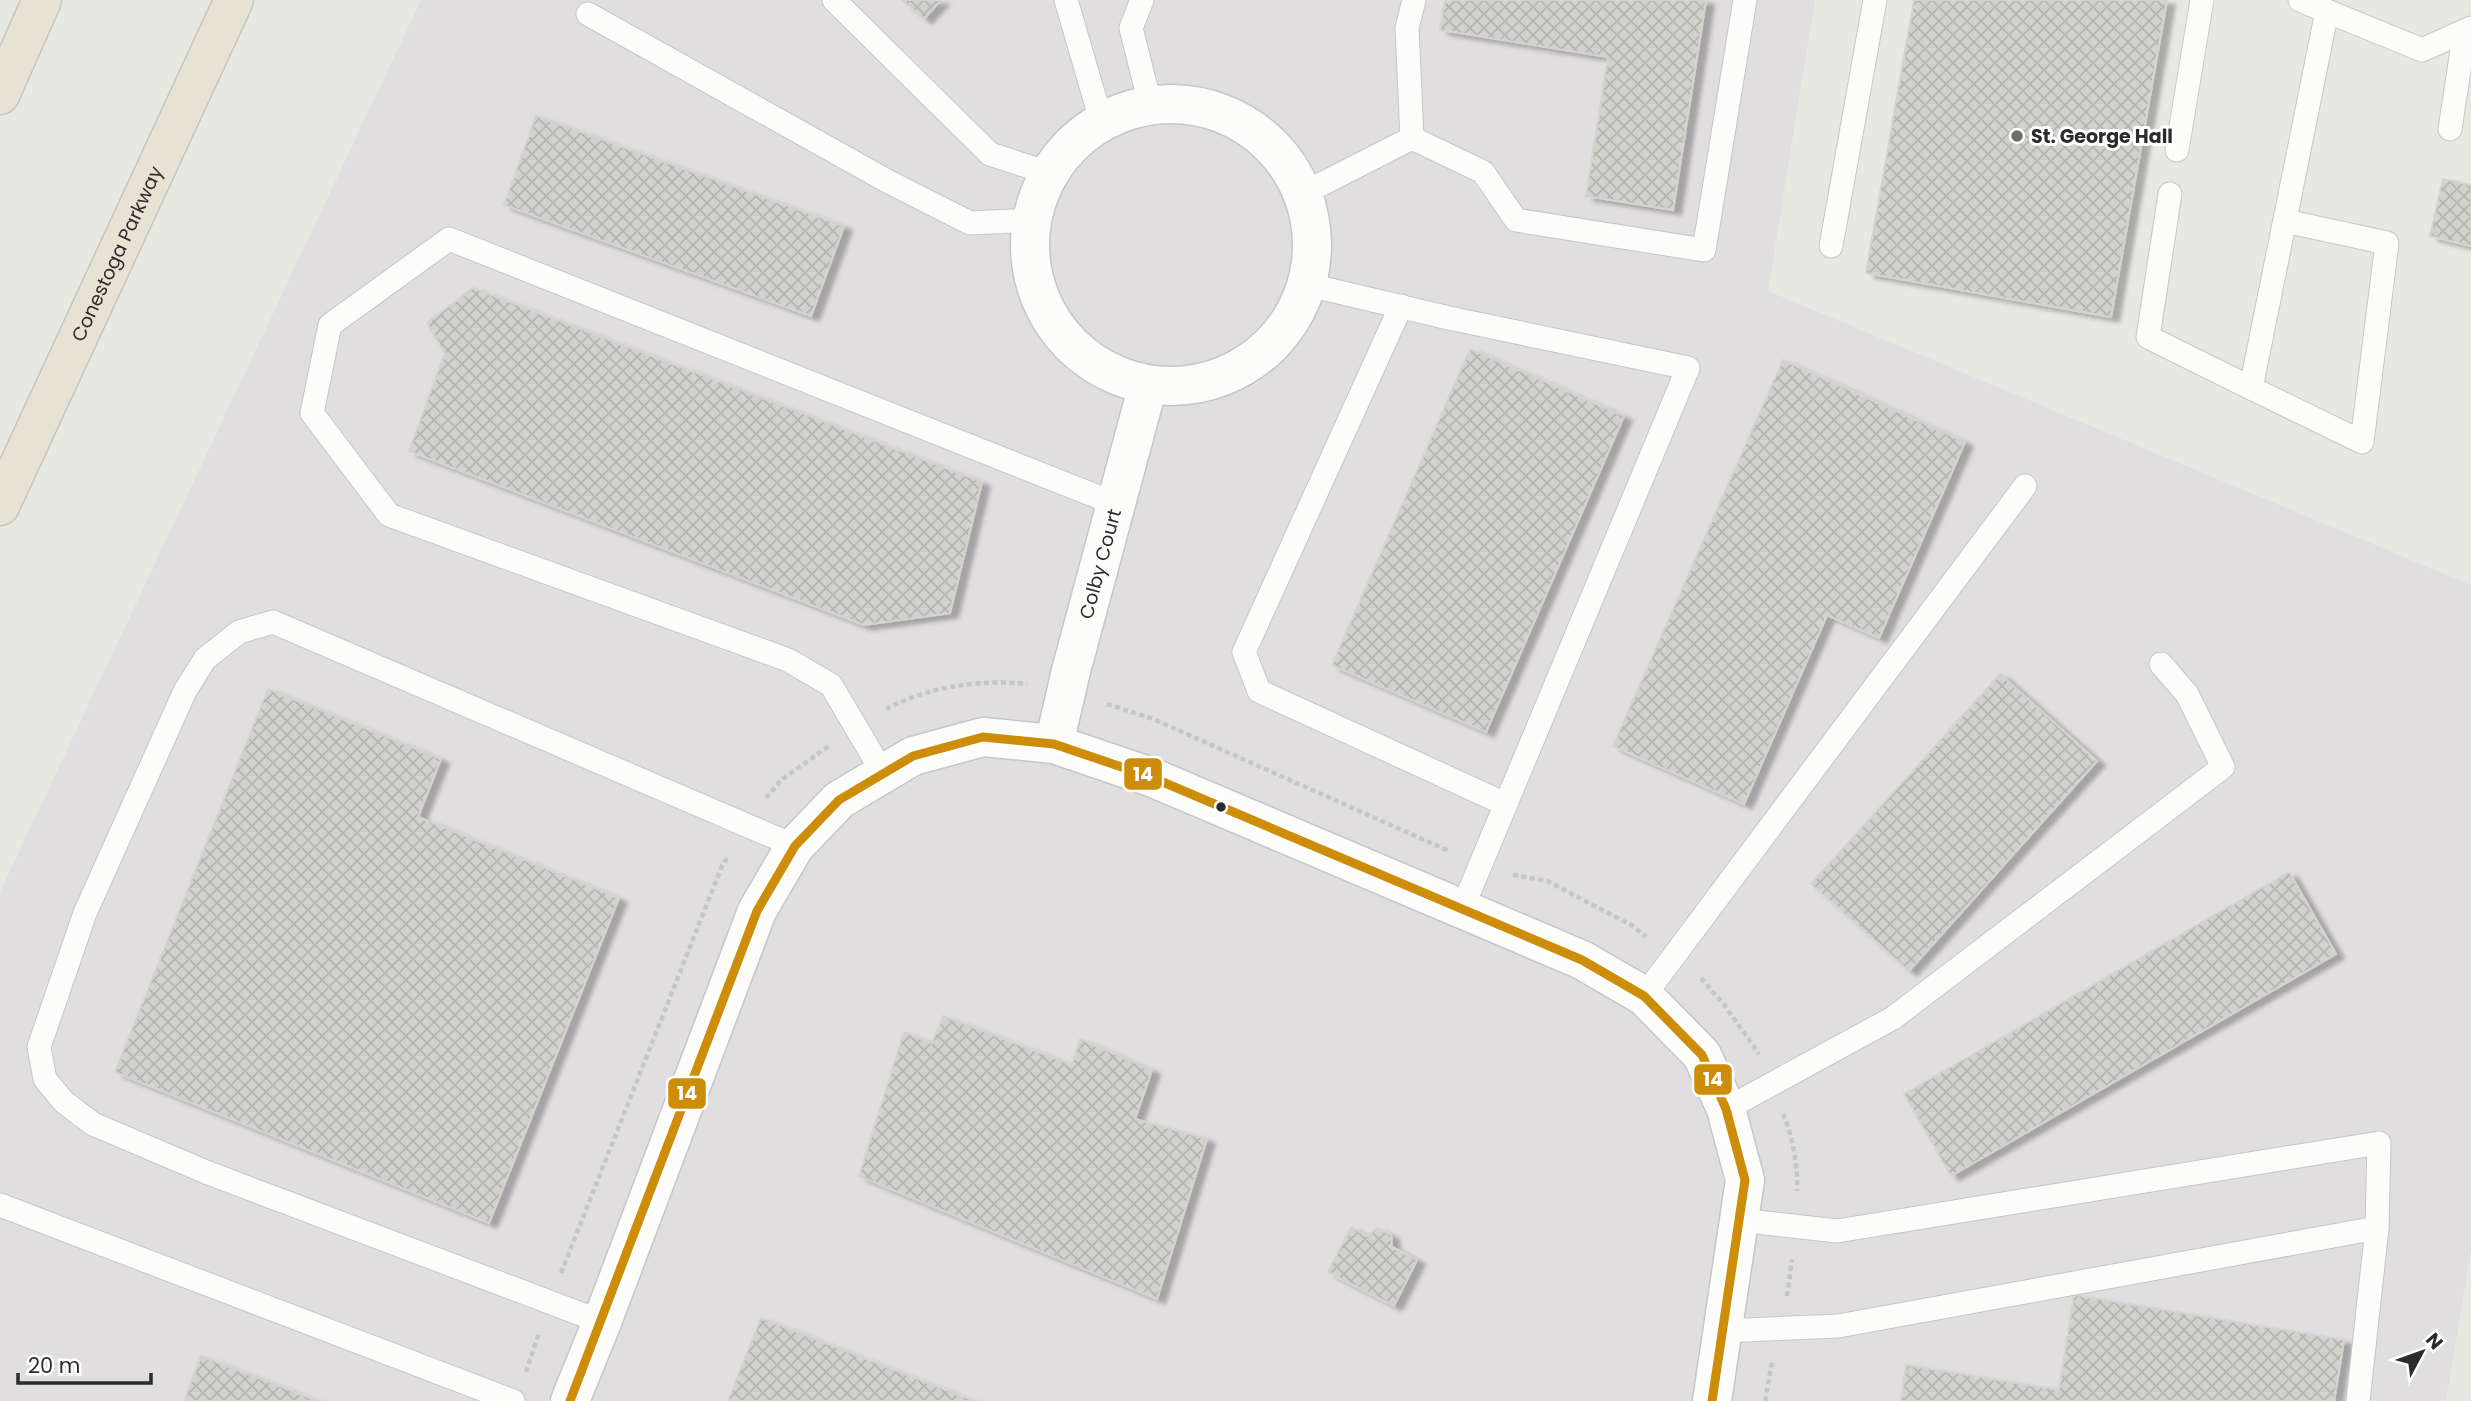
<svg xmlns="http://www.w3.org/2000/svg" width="2471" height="1401" font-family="Poppins,sans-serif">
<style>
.industrial{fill:#e1dee0}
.building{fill:url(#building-cross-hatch);stroke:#d4d3ce;stroke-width:2;filter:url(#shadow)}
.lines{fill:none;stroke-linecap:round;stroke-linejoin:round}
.lane-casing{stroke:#c6c6c6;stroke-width:25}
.street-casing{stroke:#c6c6c6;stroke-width:41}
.highway-casing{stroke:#c5c5c2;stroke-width:41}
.path{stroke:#c6c6c6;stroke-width:4.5;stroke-dasharray:5 3.5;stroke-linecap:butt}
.lane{stroke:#fcfcfb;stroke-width:23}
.street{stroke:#fcfcfb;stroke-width:38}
.highway{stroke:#e8e2d4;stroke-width:38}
.bus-1-casing{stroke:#fff;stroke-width:14}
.bus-1{stroke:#ce8d09;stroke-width:9}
.poi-dot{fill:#6d6d6b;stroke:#fff;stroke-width:2.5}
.bus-dot{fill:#2b2b2b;stroke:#fff;stroke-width:2.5}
.labels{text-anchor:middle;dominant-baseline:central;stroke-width:6;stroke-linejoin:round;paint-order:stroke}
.poi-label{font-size:19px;font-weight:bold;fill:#2b2b2b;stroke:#fff;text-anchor:start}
.street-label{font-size:19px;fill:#2b2b2b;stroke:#fff}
.line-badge{stroke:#fff;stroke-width:2.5}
.badge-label{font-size:19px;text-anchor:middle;font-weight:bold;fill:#fff}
</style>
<defs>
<pattern id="building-cross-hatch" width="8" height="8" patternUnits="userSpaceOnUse" patternTransform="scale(1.75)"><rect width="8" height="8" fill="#d2d1cd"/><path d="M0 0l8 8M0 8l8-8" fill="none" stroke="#b4b4b0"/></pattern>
<filter id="shadow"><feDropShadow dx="8" dy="4.5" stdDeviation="2" flood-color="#0004"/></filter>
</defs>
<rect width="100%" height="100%" fill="#e8e8e2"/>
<path class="industrial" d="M421,0h1394l-47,291 703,294v666l-25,150h-2446v-509z"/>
<g class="building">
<path d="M902,0h39l-17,19z"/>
<path d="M1445,0h261l-33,210 -87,-14 22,-139 -168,-27z"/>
<path d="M1914,0h253l-56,317 -245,-44z"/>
<path d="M536,116l308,110 -33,90 -307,-111z"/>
<path d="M2443,179l28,6v61l-41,-10z"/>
<path d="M473,288l509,194 -32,131 -86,12 -455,-174 36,-98 -18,-30z"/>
<path d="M1470,349l154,67 -138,316 -154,-67z"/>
<path d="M1783,360l182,82 -86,196 -52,-23 -83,189 -131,-58z"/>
<path d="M2000,674l97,87 -188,210 -98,-87z"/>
<path d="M268,689l173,70 -23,58 201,81 -130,325 -374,-151z"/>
<path d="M2289,872l47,82 -385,222 -47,-82z"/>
<path d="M943,1016l129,49 8,-26 72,31 -17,49 72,20 -50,160 -298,-123 45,-144 28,11z"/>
<path d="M1351,1227l16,9 11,-8 13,7 1,12 25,13 -23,46 -66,-34z"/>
<path d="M2074,1295l270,45 -10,61h-433l5,-36 153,25z"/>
<path d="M761,1318l213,83h-246z"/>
<path d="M201,1356l117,45h-134z"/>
</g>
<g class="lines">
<g class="lane-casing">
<g id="lane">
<path d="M834,0l156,154 58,19"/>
<path d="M1066,0l35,120"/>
<path d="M1142,0l-11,28 19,76"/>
<path d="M2300,0l122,50 49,-22"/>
<path d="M588,14l301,168 81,41 62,-3"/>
<path d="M2450,129l15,-98"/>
<path d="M1412,138l71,34 33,48 188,30 41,-250"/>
<path d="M1412,138l-5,-110 7,-28"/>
<path d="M2177,150l25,-150"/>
<path d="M1304,193l108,-55"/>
<path d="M2170,194l-22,143 103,51 76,-377"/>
<path d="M1831,246l44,-246"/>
<path d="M1309,285l140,33 239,50 -226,541"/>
<path d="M1401,306l-157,346 15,39 246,113"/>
<path d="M2251,388l111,54 25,-199 -102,-22"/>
<path d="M883,773l-52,-88 -43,-25 -399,-145 -77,-102 18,-88 119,-86 667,265"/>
<path d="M1644,996l381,-510"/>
<path d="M1726,1109l167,-91 330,-251 -36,-73 -26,-30"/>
<path d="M0,1205l513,196"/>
<path d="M1738,1220l99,11 542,-88 -2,85 -19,173"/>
<path d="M602,1322l-396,-150 -113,-48 -29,-22 -19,-23 -6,-32 46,-134 100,-222 20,-32 34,-27 34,-10 522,224"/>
<path d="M1722,1331l116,-5 539,-98"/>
</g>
</g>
<g class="street-casing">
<g id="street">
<circle cx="1171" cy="245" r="141"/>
<path id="s1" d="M1054,744l17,-73 77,-286"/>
<path d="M570,1401l32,-79 155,-411 38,-65 44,-46 74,-44 70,-19 71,7 97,33 431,183 62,36 58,59 24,54 19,71 -33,221"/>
</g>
</g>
<g class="highway-casing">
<g id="highway">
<path d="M0,95l42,-95"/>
<path id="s2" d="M0,506l234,-506"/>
</g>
</g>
<g class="path">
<path d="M1107,704l46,15 296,132"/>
<path d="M886,709c41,-22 95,-30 141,-25"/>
<path d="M766,798l15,-18 48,-34"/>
<path d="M1513,875l34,6 86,45 13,11"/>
<path d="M1701,978l24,28 34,48"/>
<path d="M1783,1114c10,23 15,52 14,77"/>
<path d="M561,1273l161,-407 7,-11"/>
<path d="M1787,1296l5,-37"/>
<path d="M526,1372l13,-39"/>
<path d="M1765,1401l7,-39"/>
</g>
<use href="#lane" class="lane"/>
<use href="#street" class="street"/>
<use href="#highway" class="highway"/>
<g class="bus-1-casing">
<path id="bus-1" d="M570,1401l187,-490 38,-65 44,-46 74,-44 70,-19 71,7 97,33 431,183 62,36 58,59 24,54 19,71 -33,221"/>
</g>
<use href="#bus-1" class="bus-1"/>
</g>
<circle class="poi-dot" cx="2017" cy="136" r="7"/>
<circle class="bus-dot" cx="1221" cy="807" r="6"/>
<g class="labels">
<g class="poi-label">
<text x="2031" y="136">St. George Hall</text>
</g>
<g class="street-label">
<text stroke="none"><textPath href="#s2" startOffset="278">Conestoga Parkway</textPath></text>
<text stroke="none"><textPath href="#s1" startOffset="186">Colby Court</textPath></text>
</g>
</g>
<g class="line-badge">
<rect x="1123" y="757" width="40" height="34" rx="7" fill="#ce8d09"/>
<rect x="1693" y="1063" width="40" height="33" rx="7" fill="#ce8d09"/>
<rect x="667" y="1077" width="40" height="33" rx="7" fill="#ce8d09"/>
</g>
<g class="badge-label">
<text x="1143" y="781">14</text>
<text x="1713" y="1086">14</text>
<text x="687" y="1100">14</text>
</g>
<g transform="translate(2422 1352) rotate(49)" stroke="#ffffff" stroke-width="5" paint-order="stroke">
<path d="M0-5L12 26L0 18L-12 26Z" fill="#2b2b2b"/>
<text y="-10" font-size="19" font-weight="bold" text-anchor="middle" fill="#2b2b2b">N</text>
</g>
<path d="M18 1373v10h133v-10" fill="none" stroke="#2b2b2b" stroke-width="3.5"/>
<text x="28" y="1373" font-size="21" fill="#2b2b2b" stroke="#ffffff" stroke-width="5" paint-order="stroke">20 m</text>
</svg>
